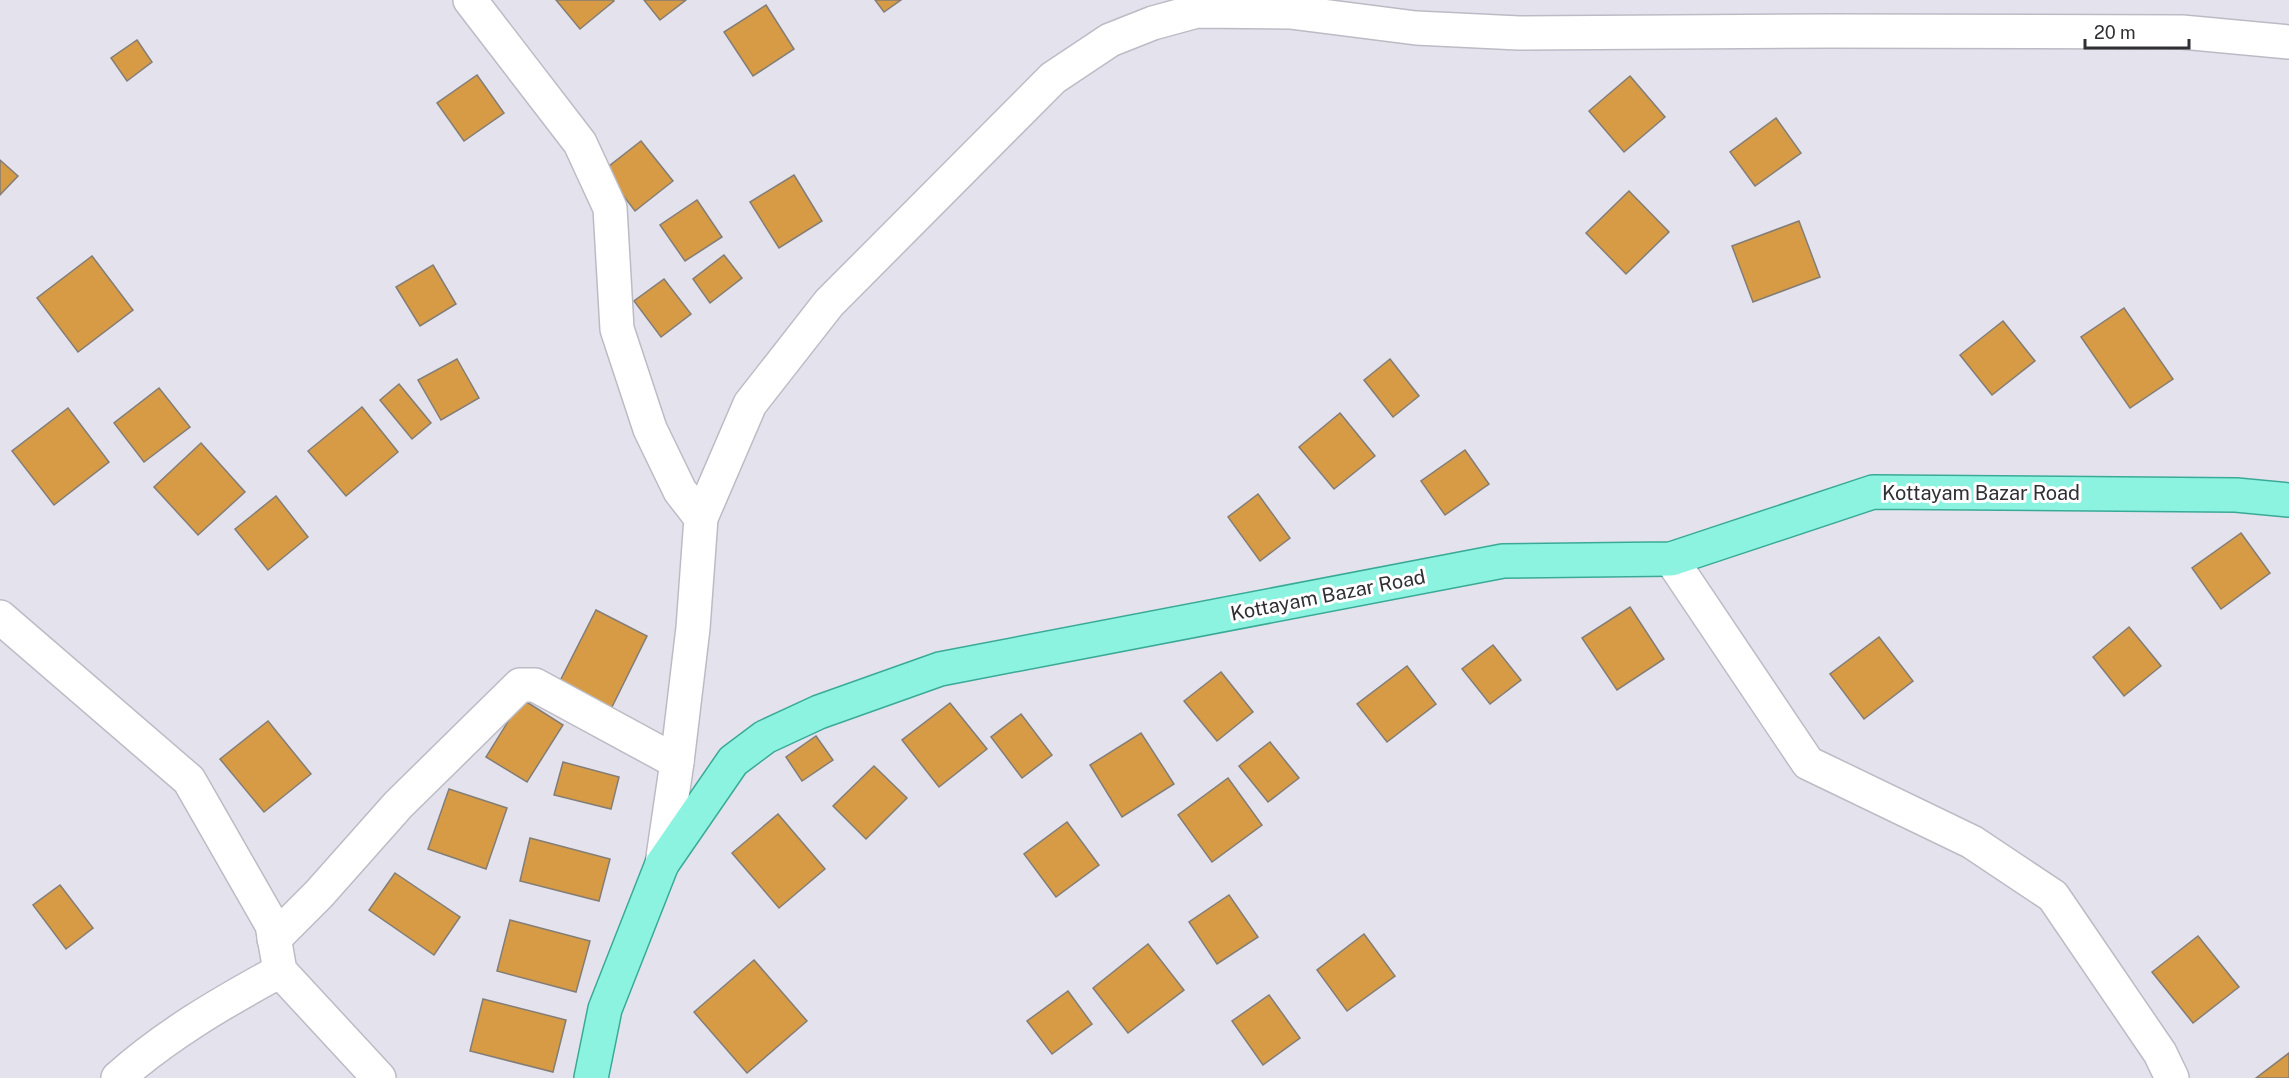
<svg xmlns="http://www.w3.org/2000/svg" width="2289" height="1078" font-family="'Public Sans',sans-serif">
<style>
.building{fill:#d79b45;stroke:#837d76;stroke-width:1.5}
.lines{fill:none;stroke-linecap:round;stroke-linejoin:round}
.minor-casing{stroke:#bcbbc5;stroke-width:36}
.major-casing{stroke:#3aaa97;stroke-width:36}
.minor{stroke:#fff;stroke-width:33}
.major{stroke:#8cf3e1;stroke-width:33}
.labels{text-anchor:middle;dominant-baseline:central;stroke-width:6;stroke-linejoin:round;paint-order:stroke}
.street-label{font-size:20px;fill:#303034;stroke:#fff}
</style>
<rect width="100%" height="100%" fill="#e4e3ed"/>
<g class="building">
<path d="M556,0h57l1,1 -34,28z"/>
<path d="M644,0h42l-26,20z"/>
<path d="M875,0h26l-17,12z"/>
<path d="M766,5l28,44 -41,27 -29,-44z"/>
<path d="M137,40l15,22 -25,19 -16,-23z"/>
<path d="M477,75l27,38 -40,28 -27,-38z"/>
<path d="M1630,76l35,41 -41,35 -35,-41z"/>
<path d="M1776,118l25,35 -46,33 -25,-34z"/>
<path d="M641,141l32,40 -38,30 -31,-41z"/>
<path d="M0,160l18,16 -18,19z"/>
<path d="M794,175l28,46 -43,27 -29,-46z"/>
<path d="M1629,191l40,41 -43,42 -40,-41z"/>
<path d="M697,200l25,37 -37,24 -25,-36z"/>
<path d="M1799,221l21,56 -67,25 -21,-56z"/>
<path d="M724,255l18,23 -32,25 -17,-24z"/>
<path d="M92,256l41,54 -55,42 -41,-54z"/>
<path d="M433,265l23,39 -36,22 -24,-39z"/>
<path d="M664,279l27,35 -30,23 -27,-36z"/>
<path d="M2124,308l49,71 -43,29 -49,-71z"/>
<path d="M2003,321l32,40 -43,34 -32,-40z"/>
<path d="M457,359l22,39 -38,22 -23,-40z"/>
<path d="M1390,359l29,37 -26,21 -29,-37z"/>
<path d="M399,384l32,39 -19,16 -32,-39z"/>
<path d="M159,388l31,39 -46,35 -30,-39z"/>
<path d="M362,407l36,45 -52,44 -38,-45z"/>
<path d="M68,408l41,54 -55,43 -42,-54z"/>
<path d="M1340,413l35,43 -41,33 -35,-42z"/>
<path d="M201,443l44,49 -47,43 -44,-48z"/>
<path d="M1465,450l24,34 -44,31 -24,-34z"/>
<path d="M1258,494l32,44 -30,23 -32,-44z"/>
<path d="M276,496l32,41 -40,33 -33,-41z"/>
<path d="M2241,533l29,40 -49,36 -29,-41z"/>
<path d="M1630,607l34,52 -47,31 -35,-52z"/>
<path d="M596,610l51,26 -36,73 -52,-26z"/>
<path d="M2129,627l32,39 -37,30 -31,-39z"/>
<path d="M1879,637l34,44 -49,38 -34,-45z"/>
<path d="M1493,645l28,35 -31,24 -28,-35z"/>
<path d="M1407,666l29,38 -49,38 -30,-38z"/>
<path d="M1221,672l32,40 -36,29 -33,-40z"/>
<path d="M522,699l41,26 -36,57 -41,-25z"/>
<path d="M950,703l37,46 -48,38 -37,-47z"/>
<path d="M1021,714l31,41 -30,23 -31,-41z"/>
<path d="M268,721l43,53 -47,38 -44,-53z"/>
<path d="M1141,733l33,51 -52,33 -32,-52z"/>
<path d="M816,736l17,24 -31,21 -16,-24z"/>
<path d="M1270,742l29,36 -31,24 -29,-36z"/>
<path d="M563,762l56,15 -8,32 -57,-14z"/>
<path d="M874,766l33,32 -41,41 -33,-33z"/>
<path d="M1228,778l34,47 -50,37 -34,-47z"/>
<path d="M449,789l58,19 -21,61 -58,-20z"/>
<path d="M778,814l47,55 -46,39 -47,-55z"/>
<path d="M1067,822l32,43 -43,32 -32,-43z"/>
<path d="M530,838l80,21 -11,42 -79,-20z"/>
<path d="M395,873l65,44 -26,38 -65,-45z"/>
<path d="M60,885l33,43 -27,21 -33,-44z"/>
<path d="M1229,895l29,42 -41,27 -28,-42z"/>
<path d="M510,920l80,21 -14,51 -79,-21z"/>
<path d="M1364,934l31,42 -48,35 -30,-41z"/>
<path d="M2198,936l41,51 -46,36 -41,-51z"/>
<path d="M1148,944l36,46 -56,43 -35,-45z"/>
<path d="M754,960l53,61 -60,52 -53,-61z"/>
<path d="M1068,991l24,33 -40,30 -25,-33z"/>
<path d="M1269,995l31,43 -37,27 -31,-44z"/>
<path d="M483,999l83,21 -13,52 -83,-21z"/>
<path d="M2289,1053v25h-33z"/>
</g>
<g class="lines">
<g class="minor-casing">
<g id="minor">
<path d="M470,0l110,143 30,65 7,121 33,100 30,62 21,27"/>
<path d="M1671,559l137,204 164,79 81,54 107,157 12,25"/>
<path d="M0,617l189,163 83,145 8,46 99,107"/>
<path d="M662,864l15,-102 16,-134 8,-110 49,-114 79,-101 224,-225 57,-38 43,-17 44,-12 93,1 126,16 103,5 312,-2 351,1 107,10"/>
<path d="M274,939l45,-45 79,-89 122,-120h15l142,77"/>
<path d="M118,1078c48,-43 105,-76 162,-107"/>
</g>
</g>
<g class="major-casing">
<path id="major" d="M591,1078l14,-69 57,-145 71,-103 32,-24 54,-25 121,-43 563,-108 168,-2 202,-67 363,3 53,5"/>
</g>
<use href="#minor" class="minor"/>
<use href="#major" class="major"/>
</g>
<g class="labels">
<g class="street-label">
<text x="1981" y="493">Kottayam Bazar Road</text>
<text transform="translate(1328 595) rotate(-11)">Kottayam Bazar Road</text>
</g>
</g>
<path d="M2085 39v9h104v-9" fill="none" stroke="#303034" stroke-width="3"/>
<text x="2094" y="39" font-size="18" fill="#303034" stroke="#ffffff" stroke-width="4.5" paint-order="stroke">20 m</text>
</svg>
